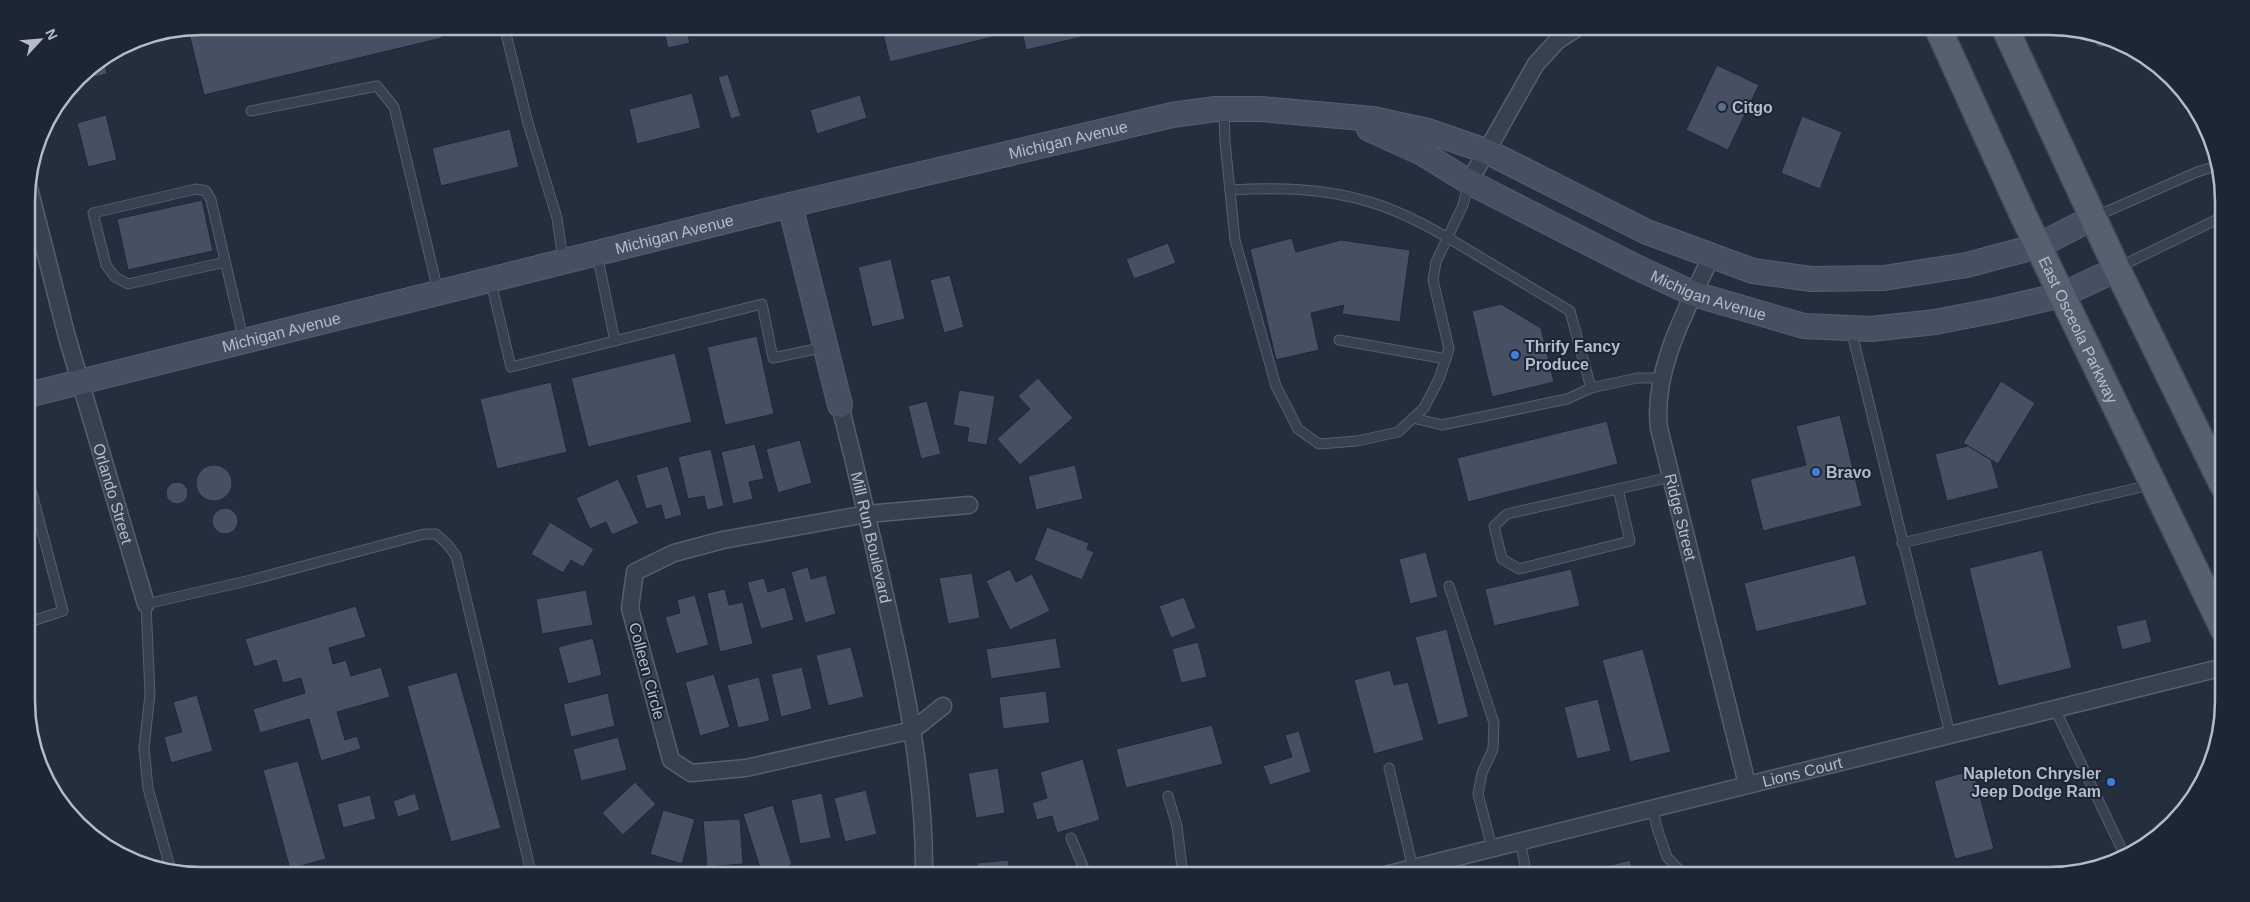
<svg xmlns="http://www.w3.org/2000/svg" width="2250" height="902" font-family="Helvetica,sans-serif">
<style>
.building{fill:#455162;stroke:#1f2835}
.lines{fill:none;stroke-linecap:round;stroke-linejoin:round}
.lane-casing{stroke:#565f6c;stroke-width:11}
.street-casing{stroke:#565f6c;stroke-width:19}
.secondary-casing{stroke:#565f6c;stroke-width:26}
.primary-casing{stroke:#414a57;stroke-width:29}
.lane{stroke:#38414e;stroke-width:9}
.street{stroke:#38414e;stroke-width:16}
.secondary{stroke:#465061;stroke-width:24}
.primary{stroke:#56606e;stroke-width:26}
.service-dot{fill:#5c6f8a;stroke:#1d2633;stroke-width:2}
.shop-dot{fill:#3f7fe0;stroke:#1d2633;stroke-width:2}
.labels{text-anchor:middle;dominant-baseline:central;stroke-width:4;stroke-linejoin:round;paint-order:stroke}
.poi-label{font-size:16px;font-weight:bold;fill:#b4bcc9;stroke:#1d2633;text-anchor:start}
.street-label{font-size:16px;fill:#b4bcc9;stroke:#1d2633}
.rim{fill:none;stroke:#b4bcc9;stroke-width:2.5}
</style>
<rect width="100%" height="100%" fill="#242f3e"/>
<g class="building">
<path d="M201,26h238l3,12 -238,57 -16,-66z"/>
<path d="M881,26h110l2,11 -103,25z"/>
<path d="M1021,26h58l3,11 -56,13z"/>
<path d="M686,27l4,16 -22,5 -4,-16z"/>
<path d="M104,59l3,15 -30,7 9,-11z"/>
<path d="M1717,65l42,20 -31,65 -42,-20z"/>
<path d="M728,74l13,42 -10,3 -13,-42z"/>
<path d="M692,93l9,35 -64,16 -8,-35z"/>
<path d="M860,95l7,23 -50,16 -7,-24z"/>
<path d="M106,115l11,45 -29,7 -11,-44z"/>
<path d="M1802,116l40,16 -22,57 -39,-16z"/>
<path d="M510,129l9,38 -78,19 -9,-38z"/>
<path d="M202,200l11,51 -85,19 -11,-51z"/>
<path d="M1292,238l4,14 45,-12 69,10 -10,72 -58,-8 2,-9 -33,8 8,37 -43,10 -26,-111z"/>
<path d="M1168,243l8,20 -42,16 -8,-20z"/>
<path d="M891,259l14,60 -33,8 -14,-60z"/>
<path d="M950,275l14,52 -20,6 -14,-53z"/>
<path d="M1501,304l40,24 13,54 -62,15 -20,-86z"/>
<path d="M757,336l17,78 -49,11 -18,-78z"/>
<path d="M675,353l17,69 -104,25 -17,-69z"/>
<path d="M1038,378l35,40 -53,47 -23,-26 33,-30 -12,-13z"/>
<path d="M2001,381l34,22 -37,61 -35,-21z"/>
<path d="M551,382l16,70 -70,17 -17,-70z"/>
<path d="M959,390l36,6 -8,49 -20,-3 2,-14 -16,-3z"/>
<path d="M927,401l14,53 -20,5 -13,-53z"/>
<path d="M1840,415l22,91 -99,25 -13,-52 56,-14 -10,-39z"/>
<path d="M1607,421l11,43 -150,38 -11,-44z"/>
<path d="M800,440l12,43 -34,10 -12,-44z"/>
<path d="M755,444l9,35 -15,3 4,17 -20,5 -12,-52z"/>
<path d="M1968,446l23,14 8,28 -52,13 -12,-47z"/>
<path d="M711,449l13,57 -17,4 -3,-14 -16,3 -10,-42z"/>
<circle cx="214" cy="483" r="18"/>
<path d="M1075,465l8,34 -47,11 -8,-34z"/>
<path d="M668,466l14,49 -17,5 -4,-15 -15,4 -10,-34z"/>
<path d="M618,479l21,44 -27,12 -6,-13 -16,7 -14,-31z"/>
<circle cx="177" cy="493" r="11"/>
<circle cx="225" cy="521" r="13"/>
<path d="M550,522l44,27 -11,18 -12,-7 -8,13 -32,-19z"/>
<path d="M1047,527l42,16 -2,6 7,3 -12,28 -48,-20z"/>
<path d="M2042,550l30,118 -74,18 -29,-118z"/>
<path d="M1426,552l12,45 -28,7 -11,-45z"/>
<path d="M1855,555l12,50 -111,27 -12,-49z"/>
<path d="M808,567l3,12 15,-4 10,39 -31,9 -14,-51z"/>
<path d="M1010,569l6,13 16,-8 18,37 -40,19 -24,-49z"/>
<path d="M1571,569l9,37 -86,20 -9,-37z"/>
<path d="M972,573l8,45 -32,6 -9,-46z"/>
<path d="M764,578l4,14 17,-5 9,33 -33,9 -14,-47z"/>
<path d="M725,589l4,16 14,-3 10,42 -33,8 -13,-59z"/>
<path d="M586,590l7,35 -51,9 -6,-35z"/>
<path d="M695,595l14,50 -33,9 -11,-37 15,-4 -3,-13z"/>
<path d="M1184,597l12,31 -25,10 -12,-32z"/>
<path d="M356,606l10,31 -37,11 4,16 13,-4 5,16 30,-9 9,30 -53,15 8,28 12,-4 4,13 -40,12 -12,-42 -49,14 -7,-24 52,-16 -4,-15 -18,5 -7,-23 -22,7 -9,-28z"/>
<path d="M2146,619l6,23 -30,8 -6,-24z"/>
<path d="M1447,629l22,88 -31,8 -23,-88z"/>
<path d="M593,638l9,37 -34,9 -10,-37z"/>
<path d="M1056,638l5,30 -70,11 -5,-30z"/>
<path d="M1198,642l9,35 -26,6 -9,-34z"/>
<path d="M851,647l13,50 -36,9 -12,-51z"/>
<path d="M1643,649l28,103 -41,10 -28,-102z"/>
<path d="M802,667l10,42 -31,8 -10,-43z"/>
<path d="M1390,670l4,15 14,-3 16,58 -50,14 -20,-74z"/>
<path d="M457,672l44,156 -50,14 -44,-156z"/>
<path d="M714,674l16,53 -30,9 -15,-54z"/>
<path d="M759,677l11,44 -32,7 -11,-43z"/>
<path d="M1046,691l4,32 -47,6 -4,-32z"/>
<path d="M608,693l7,33 -44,11 -8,-33z"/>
<path d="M197,695l16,56 -42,12 -7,-26 18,-5 -9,-30z"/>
<path d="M1598,699l13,52 -34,8 -13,-52z"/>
<path d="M1212,725l11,39 -97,24 -10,-39z"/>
<path d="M1299,731l12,41 -41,13 -7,-19 29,-9 -7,-22z"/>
<path d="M618,737l9,33 -46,11 -8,-32z"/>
<path d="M1083,759l17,61 -43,13 -5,-17 -15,4 -5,-17 15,-5 -7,-26z"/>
<path d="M298,761l28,98 -36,10 -27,-99z"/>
<path d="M998,768l7,45 -29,5 -8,-45z"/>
<path d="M1973,770l21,79 -39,10 -21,-78z"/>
<path d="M635,782l21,22 -33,31 -21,-22z"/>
<path d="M866,790l11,44 -32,8 -11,-44z"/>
<path d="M415,793l5,17 -22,7 -5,-16z"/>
<path d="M822,793l9,45 -31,6 -9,-44z"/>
<path d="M370,795l6,24 -33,9 -6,-24z"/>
<path d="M773,805l19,60 -30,9 -19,-60z"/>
<path d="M663,810l32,9 -13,45 -32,-10z"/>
<path d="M740,819l3,45 -36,3 -4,-46z"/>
<path d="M1008,860l2,16h-32l-1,-13z"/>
<path d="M1630,860l4,15h-59z"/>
</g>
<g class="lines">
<g class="lane-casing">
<g id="lane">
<path d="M1551,26l6,15"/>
<path d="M505,30l23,93 29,95 6,41"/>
<path d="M2101,41l7,-4"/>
<path d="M1224,109l1,33 10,98 41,146 22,43 21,15 38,-3 41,-9 26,-24 15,-29 10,-30 -16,-69 3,-18 27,-57 6,-23"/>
<path d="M251,111l126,-25 17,21 44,184"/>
<path d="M1230,190c47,-3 94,-2 140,12 37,11 72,32 105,52 32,19 63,38 95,57l21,77 46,-10h25"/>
<path d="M2094,217l103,-45 22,-7"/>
<path d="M597,254l18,87"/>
<path d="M225,262l-97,22 -13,-7 -9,-12 -13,-52 103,-24 10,2 5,9 33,142"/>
<path d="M2119,267l103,-50"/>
<path d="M491,282l20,85 251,-63 11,54 52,-11"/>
<path d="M1851,329l99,405"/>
<path d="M1339,340l107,19"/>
<path d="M1413,418l29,7 125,-26 24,-11"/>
<path d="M1618,489l12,52 -111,28 -17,-10 -8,-33 13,-12 164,-37"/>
<path d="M28,494l4,-1 31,118 -34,11"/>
<path d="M1902,543l248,-58"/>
<path d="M1449,586l45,137 -1,26 -11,24 -4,21 14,54"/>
<path d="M2055,709l70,147"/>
<path d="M1389,768l24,100"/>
<path d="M1168,796l9,30 6,50"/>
<path d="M1652,808l6,23 9,26 17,18"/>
<path d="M1071,838l16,38"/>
<path d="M1520,841l7,34"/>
<path d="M171,871l-23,-83 -4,-40 6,-54 -4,-90 105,-24 173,-46h12l12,11 8,11 76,320"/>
</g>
</g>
<g class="street-casing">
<g id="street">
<path d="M1469,182l67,-118 21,-23 23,-15"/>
<path id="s1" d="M28,184l39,153 79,267"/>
<path id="s2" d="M1712,255c-24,52 -60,114 -53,173l88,356"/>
<path id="s3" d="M840,405c17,68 33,136 48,204 20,88 37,176 36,267"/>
<path d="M943,706l-30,24 -167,38 -55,5 -20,-13 -41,-152 5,-36 39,-19 49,-13 144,-26 102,-9"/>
<path id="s4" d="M1381,876l843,-209"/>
</g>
</g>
<g class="secondary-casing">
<g id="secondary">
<path id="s5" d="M1369,129l53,24 47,29 167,85 58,27 110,32 67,3 64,-7 62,-12 65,-15 55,-26"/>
<path d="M790,205l50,200"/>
<path id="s6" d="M28,395l762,-190 382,-90 44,-6h44l113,10 55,12 58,20 161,81 106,39 58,8 73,-1 83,-13 71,-19 56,-29"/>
</g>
</g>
<g class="primary-casing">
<g id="primary">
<path id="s7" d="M1937,26l87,191 200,413"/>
<path d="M2004,26l113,243 106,216"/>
</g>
</g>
<use href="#lane" class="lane"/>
<use href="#street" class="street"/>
<use href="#secondary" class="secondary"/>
<use href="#primary" class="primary"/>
</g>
<circle class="service-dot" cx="1722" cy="107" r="5"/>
<g class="shop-dot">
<circle cx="1515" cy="355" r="5"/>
<circle cx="1816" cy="472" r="5"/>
<circle cx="2111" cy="782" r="5"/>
</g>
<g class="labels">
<g class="poi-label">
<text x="1732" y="107">Citgo</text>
<text x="1525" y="346">Thrify Fancy<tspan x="1525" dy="18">Produce</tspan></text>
<text x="1826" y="472">Bravo</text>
<text x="2101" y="773" text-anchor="end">Napleton Chrysler<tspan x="2101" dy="18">Jeep Dodge Ram</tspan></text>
</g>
<g class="street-label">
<text stroke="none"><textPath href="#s6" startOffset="1071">Michigan Avenue</textPath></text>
<text stroke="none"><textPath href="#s6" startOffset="666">Michigan Avenue</textPath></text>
<text stroke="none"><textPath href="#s5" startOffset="379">Michigan Avenue</textPath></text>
<text stroke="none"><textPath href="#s7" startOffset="335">East Osceola Parkway</textPath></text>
<text stroke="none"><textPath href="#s6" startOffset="261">Michigan Avenue</textPath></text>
<text stroke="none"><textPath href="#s1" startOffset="321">Orlando Street</textPath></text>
<text stroke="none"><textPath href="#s2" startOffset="275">Ridge Street</textPath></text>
<text stroke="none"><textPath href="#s3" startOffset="136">Mill Run Boulevard</textPath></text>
<text transform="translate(647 671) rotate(75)">Colleen Circle</text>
<text stroke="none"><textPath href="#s4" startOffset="434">Lions Court</textPath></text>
</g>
</g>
<path d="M0 0H2250V902H0ZM201 35H2049A166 166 0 0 1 2215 201V701A166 166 0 0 1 2049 867H201A166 166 0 0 1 35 701V201A166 166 0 0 1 201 35Z" fill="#1d2633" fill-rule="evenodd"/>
<path class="rim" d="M201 35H2049A166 166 0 0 1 2215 201V701A166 166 0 0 1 2049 867H201A166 166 0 0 1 35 701V201A166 166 0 0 1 201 35Z"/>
<g transform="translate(40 40) rotate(64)" stroke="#1d2633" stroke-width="4" paint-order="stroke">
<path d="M0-4L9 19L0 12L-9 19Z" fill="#b4bcc9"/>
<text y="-8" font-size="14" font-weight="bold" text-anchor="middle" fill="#b4bcc9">N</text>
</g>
</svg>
